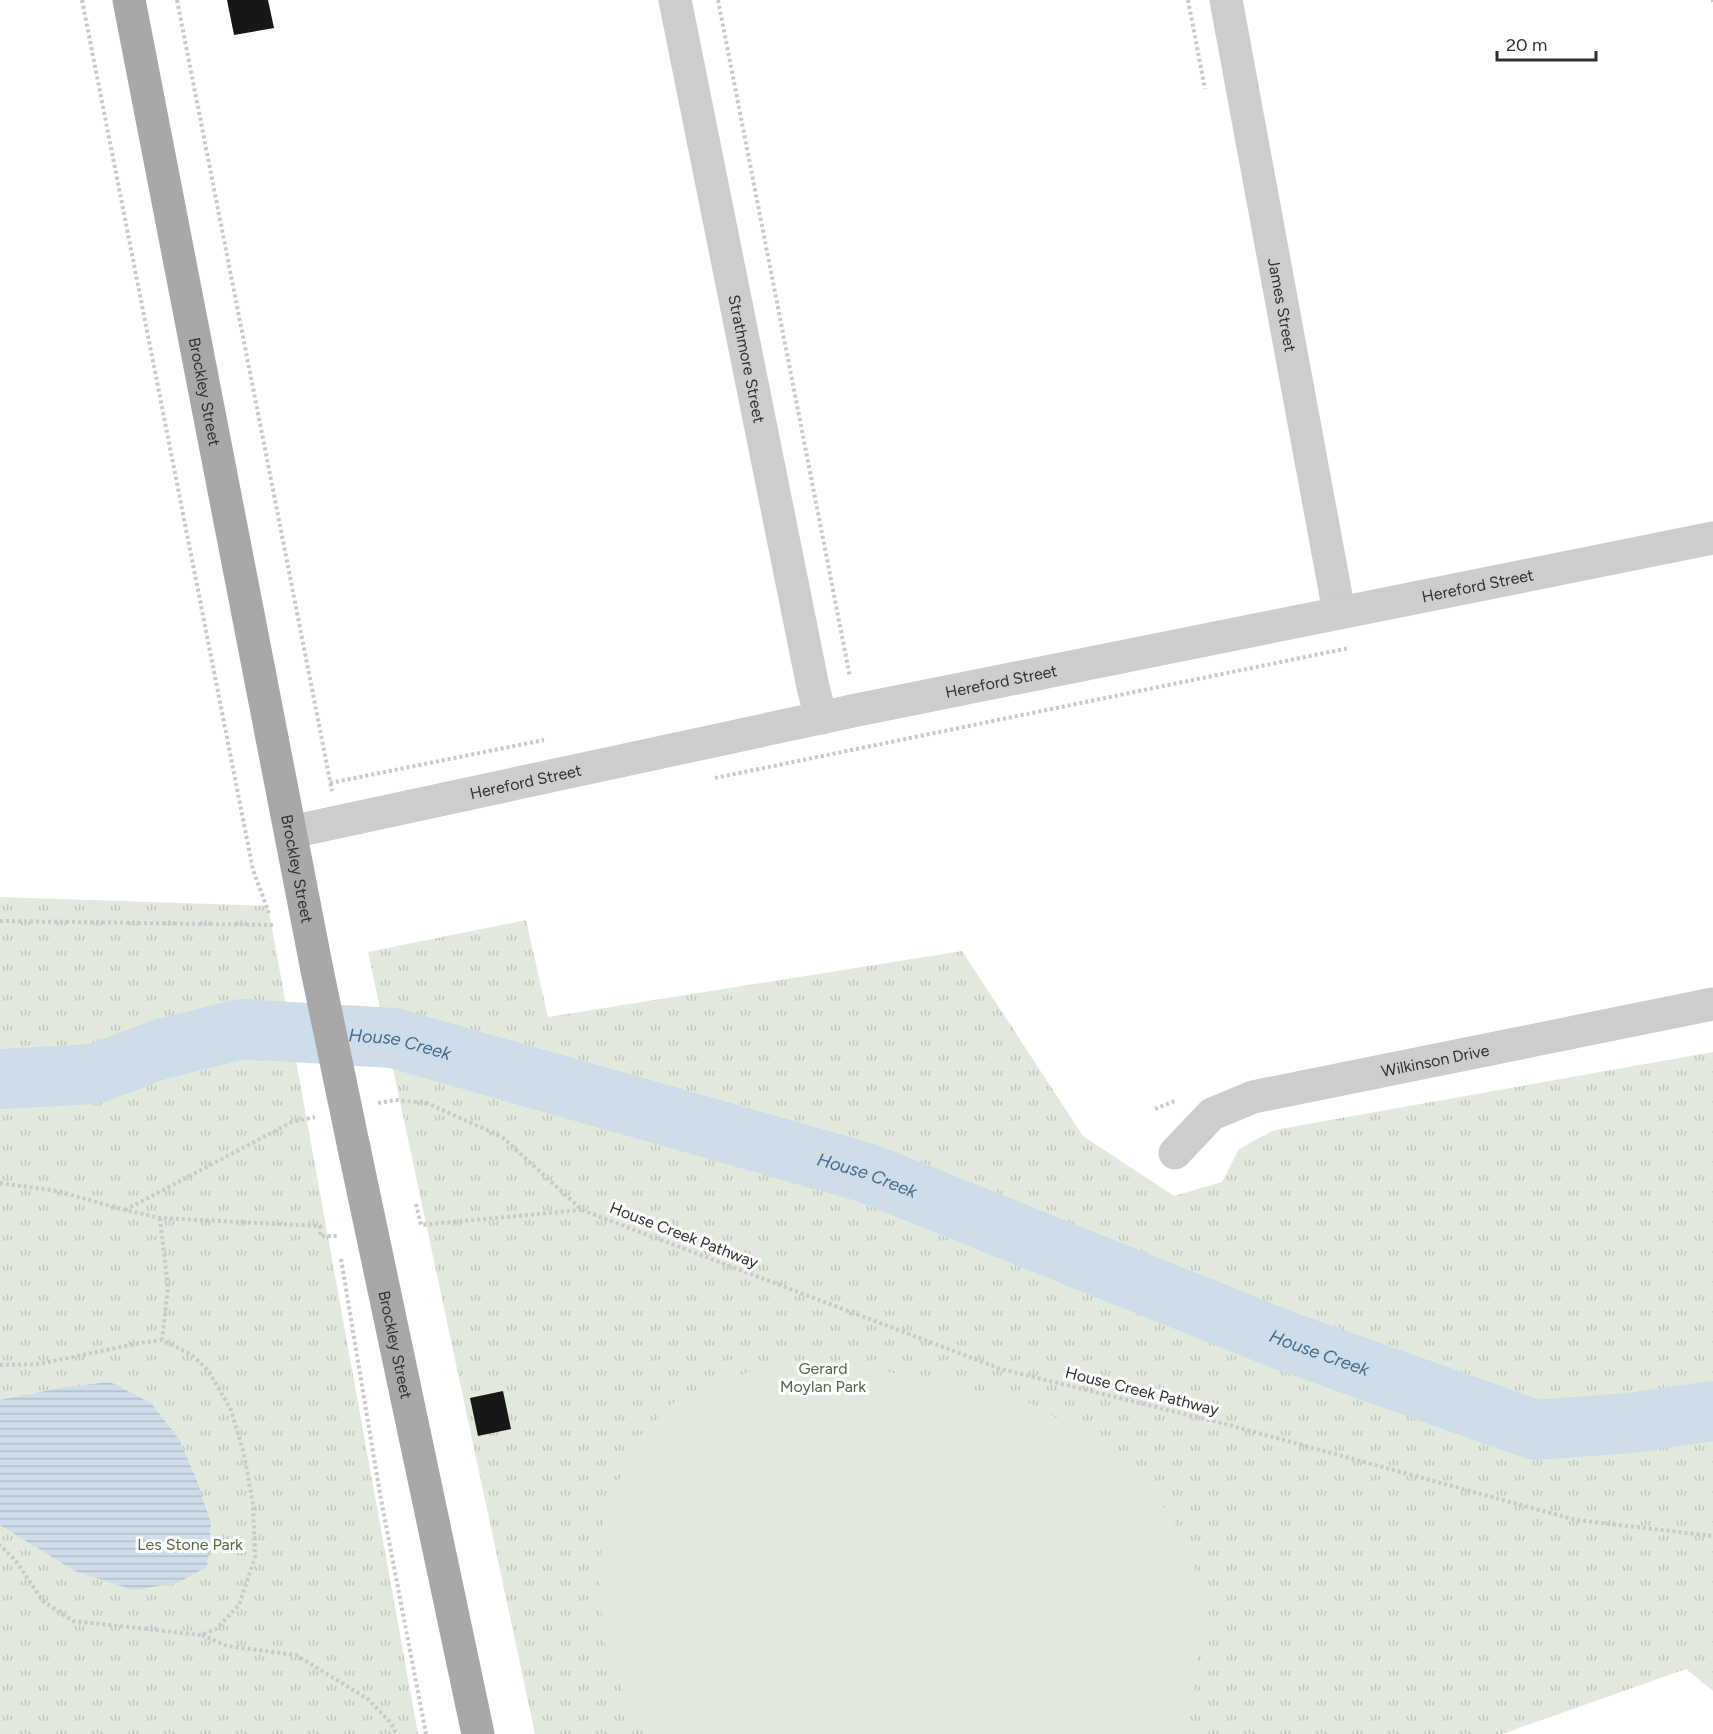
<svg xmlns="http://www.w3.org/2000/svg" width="1713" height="1734" font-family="Figtree,sans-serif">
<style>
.park{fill:url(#park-tufts)}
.garden{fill:#e2e9dd}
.water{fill:url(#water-rules)}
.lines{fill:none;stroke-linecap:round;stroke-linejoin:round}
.river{stroke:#ceddea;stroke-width:60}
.building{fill:#171717}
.path{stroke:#cacaca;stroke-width:4;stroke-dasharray:3 3;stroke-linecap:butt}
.minor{stroke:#cdcdcd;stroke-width:33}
.major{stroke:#a8a8a8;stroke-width:33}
.major-bridge{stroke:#a8a8a8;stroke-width:33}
.labels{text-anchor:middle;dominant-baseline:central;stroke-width:6;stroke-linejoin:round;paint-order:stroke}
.street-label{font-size:16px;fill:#303030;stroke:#fff}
.park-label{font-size:16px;fill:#516941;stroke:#fff}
.water-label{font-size:18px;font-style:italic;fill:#446b8d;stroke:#fff}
</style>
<defs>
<pattern id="park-tufts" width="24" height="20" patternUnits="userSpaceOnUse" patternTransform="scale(1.5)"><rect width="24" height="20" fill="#e2e9dd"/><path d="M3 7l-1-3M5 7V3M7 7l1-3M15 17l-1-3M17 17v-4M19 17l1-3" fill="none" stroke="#c2c8be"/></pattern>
<pattern id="water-rules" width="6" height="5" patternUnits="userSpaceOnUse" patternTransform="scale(1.5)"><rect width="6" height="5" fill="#ceddea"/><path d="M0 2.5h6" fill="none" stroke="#b1bec9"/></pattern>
</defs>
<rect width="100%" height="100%" fill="#fff"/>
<g class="park">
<path d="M0,897l268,9 150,828h-418z"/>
<path d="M526,920l22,97 414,-66 121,185 91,60 48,-14 17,-33 35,-19 439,-78v639l-27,-22 -184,65h-967l-167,-782z"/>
</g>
<path class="garden" d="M823,1362l78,12 126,28 35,19 66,43 25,28 31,45 17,49 -1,42 -5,51 -10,55h-533l-26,-36 -20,-48 -7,-57 5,-75 15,-38 20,-43 33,-33 43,-21 54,-17z"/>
<path class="water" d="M110,1382l41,21 28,36 17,39 15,46 -4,43 -30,16 -44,7 -58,-19 -75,-46v-125l66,-13z"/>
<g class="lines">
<path class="river" id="s1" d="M0,1079l94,-5 67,-25 81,-20 151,9 474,135 413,166 255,91 95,-7 83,-12"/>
</g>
<g class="building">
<path d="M227,0h41l6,28 -40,7z"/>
<path d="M503,1391l8,38 -33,7 -8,-38z"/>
</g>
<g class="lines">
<g class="path">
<path d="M82,0l171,870 16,43"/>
<path d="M177,0l155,791"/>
<path d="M718,0l132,677"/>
<path d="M1188,0l17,89"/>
<path d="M1713,0v2"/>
<path d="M715,778l634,-130"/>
<path d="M330,783l214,-43"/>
<path d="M0,921l274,4"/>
<path d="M378,1103l17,-3 32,3 75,34 80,73 419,159 228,56 347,95 137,16"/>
<path d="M1155,1109l22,-9"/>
<path d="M0,1183l57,8 68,19 35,8 160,8v10h17"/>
<path d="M416,1204l5,21 160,-15"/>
<path d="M125,1210l167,-88 23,-5"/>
<path d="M160,1218l8,70 -6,52"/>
<path d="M341,1259l39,235 46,240"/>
<path d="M0,1365l39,-1 101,-21 22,-3 30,15 16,15 23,40 13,44 9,50 2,53 -16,48 -23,24 -15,6 -128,-14 -30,-20 -28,-41 -15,-15"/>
<path d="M202,1635l25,11 69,9 72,44 23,24 5,11"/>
</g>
<g class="minor">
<path id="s2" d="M675,0l138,687 8,31"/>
<path id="s3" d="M1226,0l113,612"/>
<path id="s4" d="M291,832l566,-122 856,-172"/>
<path id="s5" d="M1175,1153l37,-39 41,-17 460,-93"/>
</g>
<g class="major">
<path id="s6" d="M129,0l188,970"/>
<path id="s7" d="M354,1148l124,586"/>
</g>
<path class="major-bridge" d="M317,970l37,178"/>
</g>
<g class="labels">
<g class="street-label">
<text stroke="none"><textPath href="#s3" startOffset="310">James Street</textPath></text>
<text stroke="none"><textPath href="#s2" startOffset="366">Strathmore Street</textPath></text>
<text stroke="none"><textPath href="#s6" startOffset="399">Brockley Street</textPath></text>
<text stroke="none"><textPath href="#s4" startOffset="1212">Hereford Street</textPath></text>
<text stroke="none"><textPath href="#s4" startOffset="726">Hereford Street</textPath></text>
<text stroke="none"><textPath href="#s4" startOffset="240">Hereford Street</textPath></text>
<text stroke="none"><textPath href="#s6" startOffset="885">Brockley Street</textPath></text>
<text stroke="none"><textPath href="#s5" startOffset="284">Wilkinson Drive</textPath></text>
<text transform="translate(684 1235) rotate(21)">House Creek Pathway</text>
<text stroke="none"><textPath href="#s7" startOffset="201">Brockley Street</textPath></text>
<text transform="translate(1142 1391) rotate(14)">House Creek Pathway</text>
</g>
<g class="park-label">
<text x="823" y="1368">Gerard<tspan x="823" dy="18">Moylan Park</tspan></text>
<text x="190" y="1544">Les Stone Park</text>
</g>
<g class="water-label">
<text stroke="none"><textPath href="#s1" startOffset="408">House Creek</textPath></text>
<text stroke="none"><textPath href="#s1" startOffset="894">House Creek</textPath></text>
<text stroke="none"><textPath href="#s1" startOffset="1380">House Creek</textPath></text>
</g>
</g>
<path d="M1497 51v9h99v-9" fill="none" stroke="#303030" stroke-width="3"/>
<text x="1506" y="51" font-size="18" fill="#303030" stroke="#ffffff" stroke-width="4.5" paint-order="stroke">20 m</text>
</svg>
